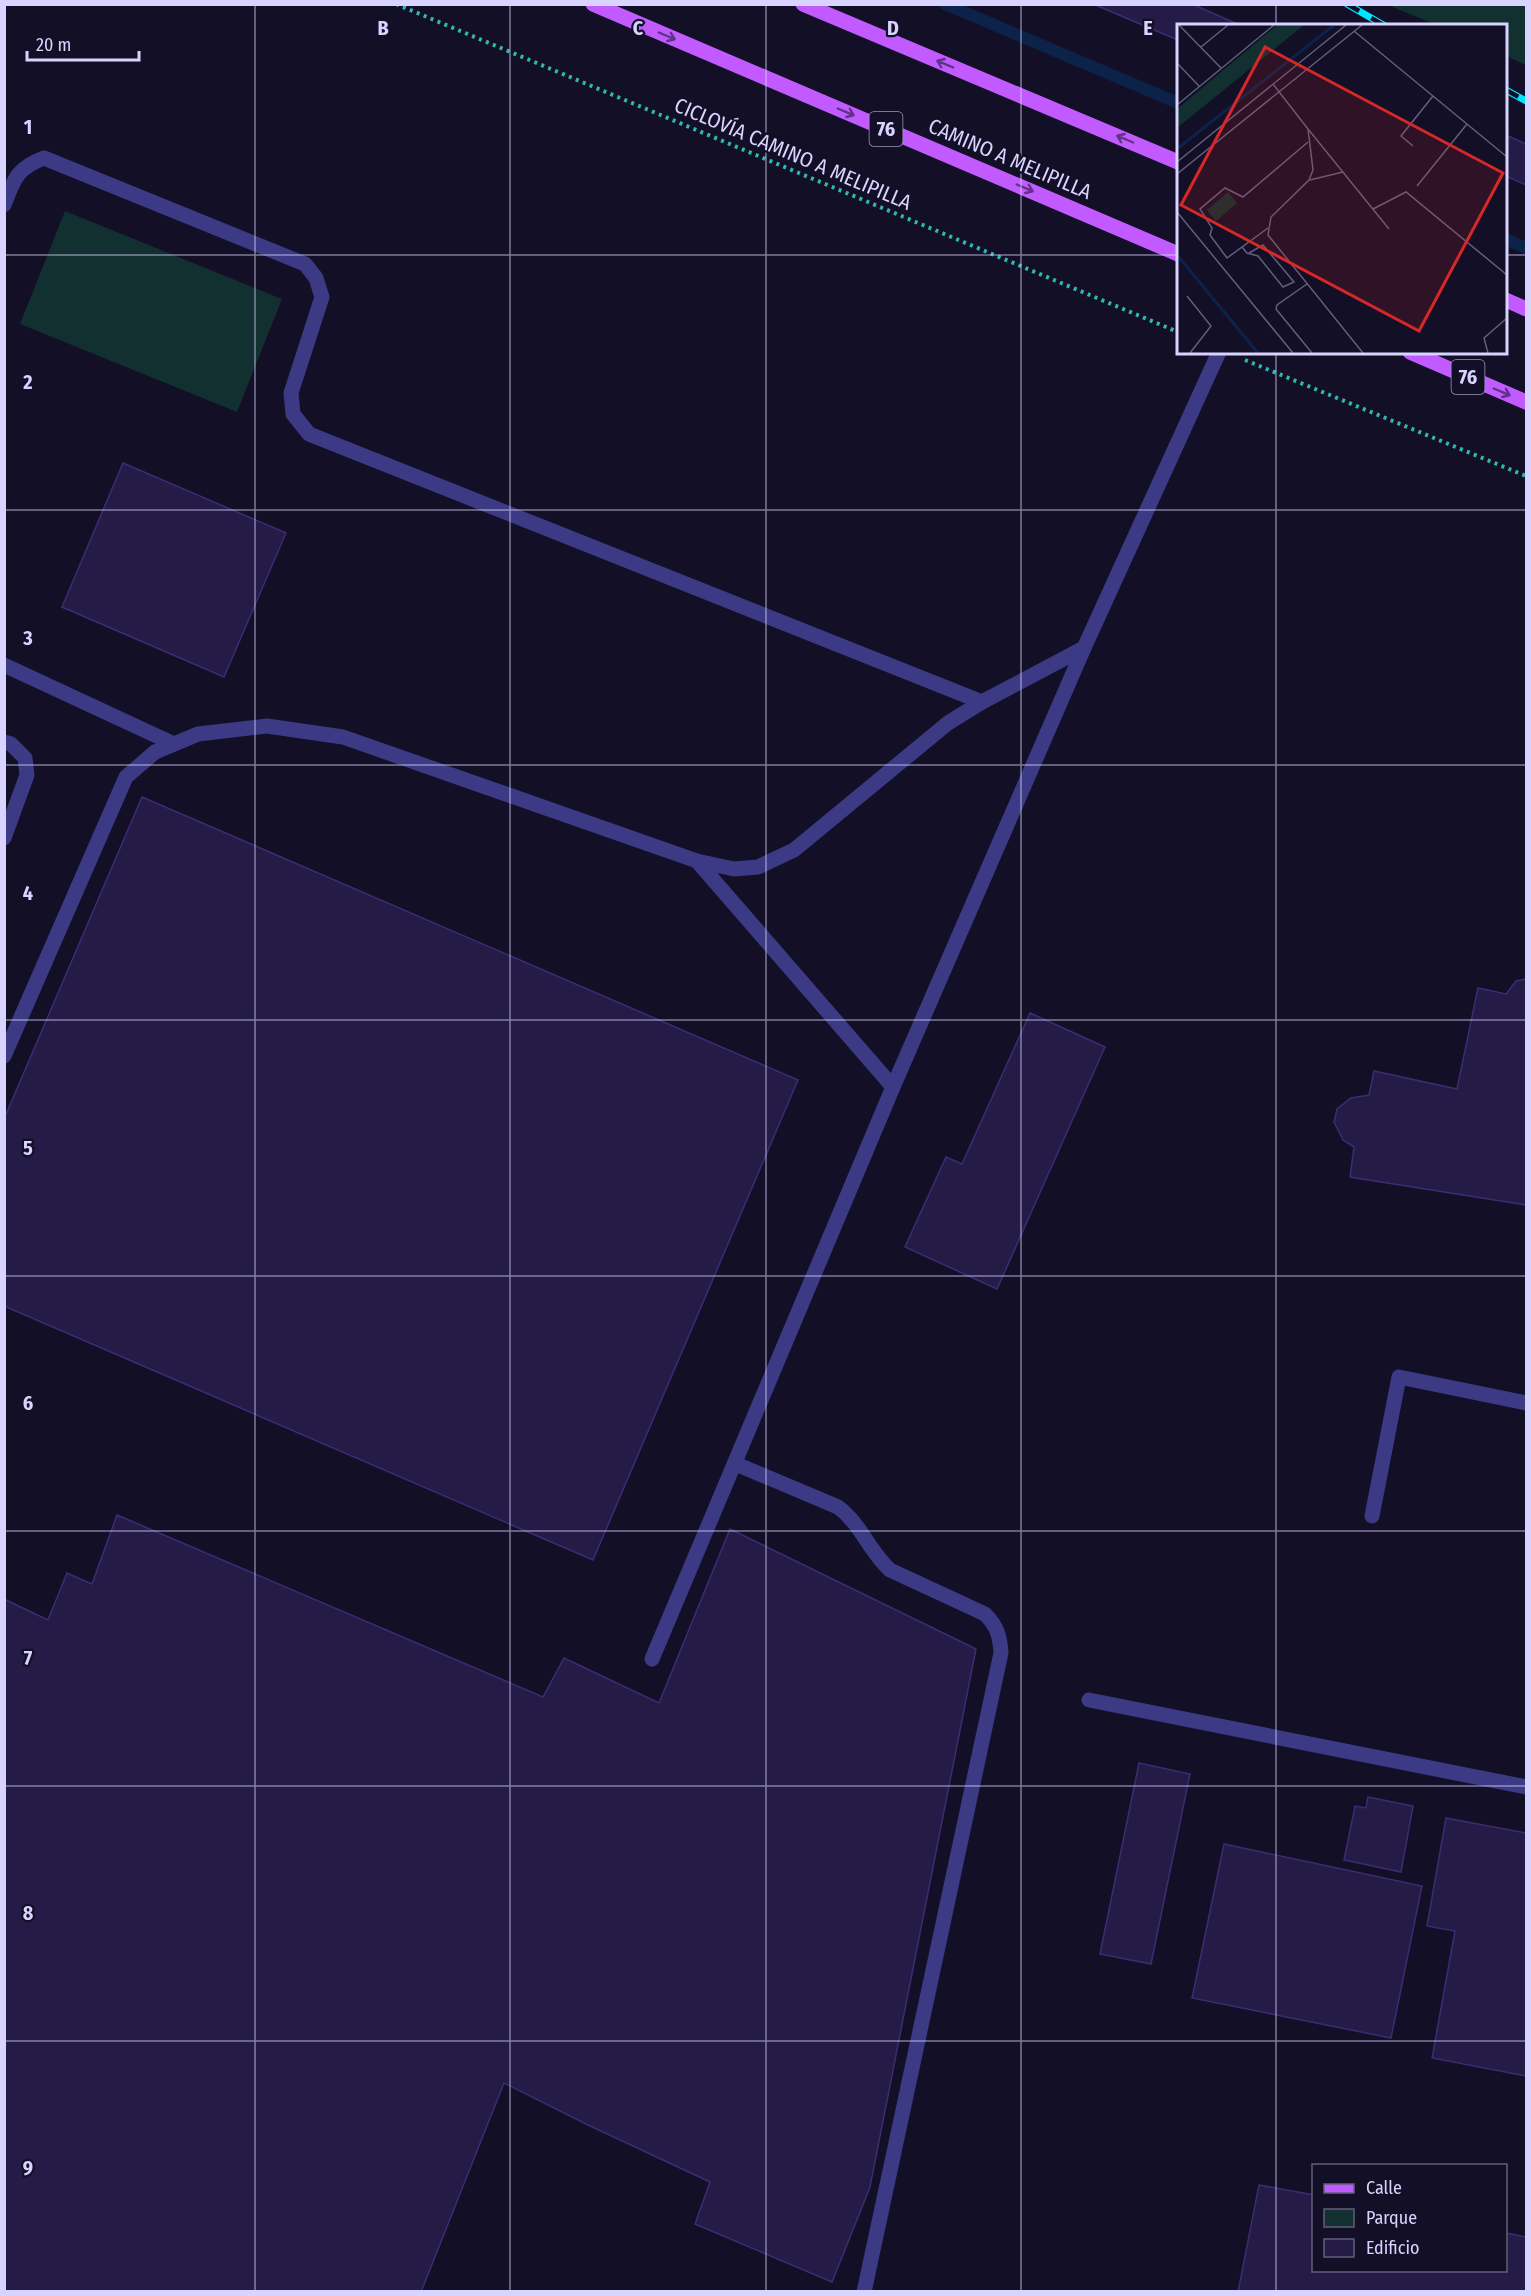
<svg xmlns="http://www.w3.org/2000/svg" width="1531" height="2296" font-family="'Fira Sans Condensed',sans-serif">
<style>
.green{fill:#12302f}
.lines{fill:none;stroke-linecap:round;stroke-linejoin:round}
.stream{stroke:#0c2248;stroke-width:12}
.building{fill:#241b47;stroke:#3b2d73;stroke-width:1.5}
.path{stroke:#2fb8b0;stroke-width:4;stroke-dasharray:3 4.5;stroke-linecap:butt}
.service{stroke:#3d3a85;stroke-width:15}
.primary{stroke:#c25bff;stroke-width:15}
.rail-casing{stroke:#00e5ff;stroke-width:7}
.rail{stroke:#130f26;stroke-width:4.5;stroke-dasharray:14;stroke-linecap:butt}
.oneway{stroke:#623188}
.grid{fill:none;stroke:#d9d4ff;stroke-width:1.5;stroke-opacity:0.55}
.labels{text-anchor:middle;dominant-baseline:central;stroke-width:4.5;stroke-linejoin:round;paint-order:stroke}
.shield{fill:#130f26;stroke:#9e99be;stroke-width:1.5}
.shield-label{font-size:20px;font-weight:bold;fill:#d9d4ff}
.street-label{font-size:21px;fill:#d9d4ff;stroke:#130f26}
.inset-river{fill:none;stroke:#0c2248;stroke-width:3}
.inset-road{fill:none;stroke:#625e7d;stroke-width:1.5}
.view{fill:#d62828;fill-opacity:0.15;stroke:#d62828;stroke-width:3}
.inset-edge{fill:none;stroke:#d9d4ff;stroke-width:3}
.grid-label{font-size:20px;text-anchor:middle;font-weight:bold;fill:#d9d4ff;stroke:#130f26;stroke-width:4.5;stroke-linejoin:round;paint-order:stroke}
</style>
<rect width="100%" height="100%" fill="#130f26"/>
<g class="green">
<path d="M1388,5h138v60l-20,-9v-30l-70,-1z"/>
<path d="M65,211l217,88 -45,113 -217,-88z"/>
</g>
<g class="lines">
<g class="stream">
<path d="M945,4l233,99"/>
<path d="M1506,239l20,9"/>
</g>
</g>
<g class="building">
<path d="M1093,4h99l50,22h-64v14z"/>
<path d="M1506,135l20,9v41l-20,-9z"/>
<path d="M123,463l163,70 -62,144 -162,-70z"/>
<path d="M142,797l656,283 -205,480 -589,-254v-187z"/>
<path d="M1526,979v226l-176,-28 4,-30 -11,-7 -9,-18 3,-13 14,-11 18,-3 5,-24 83,18 21,-101 28,6 10,-13z"/>
<path d="M1030,1013l75,34 -108,242 -92,-42 41,-90 16,7z"/>
<path d="M117,1515l426,182 21,-39 95,45 71,-174 246,120 -106,538 -38,95 -137,-58 15,-42 -122,-57 -84,-42 -83,209h-417v-693l44,21 19,-47 25,11z"/>
<path d="M1139,1763l51,11 -39,190 -51,-10z"/>
<path d="M1368,1797l45,9 -12,66 -57,-12 11,-54 11,2z"/>
<path d="M1446,1818l80,15v243l-94,-18 23,-127 -28,-5z"/>
<path d="M1224,1844l198,42 -31,152 -199,-40z"/>
<path d="M1259,2185l55,10v75h192v-37l20,4v55h-288z"/>
</g>
<g class="lines">
<g class="path">
<path d="M396,4l782,328"/>
<path d="M1245,360l281,116"/>
</g>
<g class="service">
<path d="M4,205c10,-26 13,-37 40,-47l261,106 11,14 6,19 -31,96 2,21 16,20 673,268"/>
<path d="M4,665l170,79"/>
<path d="M4,742l7,2 14,14 2,17 -23,63"/>
<path d="M697,861l196,226"/>
<path d="M4,1056l122,-279 29,-25 43,-18 69,-8 76,11 354,124 37,8 24,-2 36,-17 154,-127 34,-21 102,-54 135,-296"/>
<path d="M736,1464l102,43c23,17 31,44 52,63l95,44c12,12 15,22 16,39l-137,639"/>
<path d="M1372,1516l27,-139 127,26"/>
<path d="M652,1659l241,-572 191,-439"/>
<path d="M1089,1700l437,87"/>
</g>
<g class="primary">
<path d="M593,4l585,250"/>
<path d="M803,4l375,158"/>
<path d="M1506,300l20,9"/>
<path d="M1410,352l116,50"/>
</g>
<g class="rail-casing">
<g id="rail">
<path d="M1347,4l38,22"/>
<path d="M1506,90l20,11"/>
</g>
</g>
<use href="#rail" class="rail"/>
</g>
<defs><path id="oneway-shaft" d="M-6 0H5M1.5-3L5.5 0L1.5 3" fill="none" stroke-width="1.6" stroke-linecap="round" stroke-linejoin="round" transform="scale(1.5)"/></defs>
<g class="oneway">
<use href="#oneway-shaft" transform="translate(667 36) rotate(23)"/>
<use href="#oneway-shaft" transform="translate(945 64) rotate(-157)"/>
<use href="#oneway-shaft" transform="translate(846 112) rotate(23)"/>
<use href="#oneway-shaft" transform="translate(1125 139) rotate(-157)"/>
<use href="#oneway-shaft" transform="translate(1025 188) rotate(23)"/>
<use href="#oneway-shaft" transform="translate(1502 392) rotate(23)"/>
</g>
<path class="grid" d="M255,4v2288M510,4v2288M766,4v2288M1021,4v2288M1276,4v22M4,255h1174M1506,255h20M1276,352v1940M4,510h1522M4,765h1522M4,1020h1522M4,1276h1522M4,1531h1522M4,1786h1522M4,2041h1522"/>
<g class="labels">
<g class="shield">
<rect x="869.5" y="112" width="33" height="34" rx="4.5"/>
<rect x="1451.5" y="360" width="33" height="34" rx="4.5"/>
</g>
<g class="shield-label">
<text x="886" y="129">76</text>
<text x="1468" y="377">76</text>
</g>
<g class="street-label">
<text transform="translate(793 154) rotate(23)">CICLOVÍA CAMINO A MELIPILLA</text>
<text transform="translate(1010 159) rotate(23)">CAMINO A MELIPILLA</text>
</g>
</g>
<g transform="translate(1177 24)">
<rect width="330" height="330" fill="#130f26"/>
<path d="M100,1h27l-127,103v-19zM51,168l9,11 -21,18 -9,-11z" fill="#12302f"/>
<path class="inset-river" d="M0,125l157,-124M0,231l81,98"/>
<path class="inset-road" d="M2,1l42,43M177,7l153,126M24,23l27,-22M0,39l22,23M96,60l35,45 5,41 -4,10 -38,37 -3,18 95,118M0,81l97,-80M131,105l81,100M236,122l-12,-10 32,-40M0,138l169,-137M0,150l185,-149M133,156l33,-8M240,162l50,-62M196,185l33,-17 101,83M0,188l116,141M91,204l-41,30 -17,-23 2,-7 -12,-19 25,-21 18,9 65,-55M65,223l5,6 11,3 25,31 11,-5 -31,-37 -14,8M130,260l-30,21 -1,4 36,44M10,272l24,30 -21,27M311,329l-4,-15 23,-20"/>
<path class="view" d="M88,23l238,126 -84,158 -238,-126z"/>
<rect width="330" height="330" class="inset-edge"/>
</g>
<g class="grid-label">
<text x="383" y="35">B</text>
<text x="638" y="35">C</text>
<text x="893" y="35">D</text>
<text x="1148" y="35">E</text>
<text x="28" y="134">1</text>
<text x="28" y="389">2</text>
<text x="28" y="645">3</text>
<text x="28" y="900">4</text>
<text x="28" y="1155">5</text>
<text x="28" y="1410">6</text>
<text x="28" y="1665">7</text>
<text x="28" y="1920">8</text>
<text x="28" y="2175">9</text>
</g>
<rect width="1531" height="2296" fill="none" stroke="#d9d4ff" stroke-width="12"/>
<rect x="1312" y="2164" width="195" height="108" fill="#130f26" stroke="#625e7d" stroke-width="1.5"/>
<rect x="1324" y="2184" width="30" height="9" fill="#c25bff" stroke="#625e7d" stroke-width="1.5"/>
<text x="1366" y="2194" font-size="18" fill="#d9d4ff">Calle</text>
<rect x="1324" y="2209" width="30" height="18" fill="#12302f" stroke="#625e7d" stroke-width="1.5"/>
<text x="1366" y="2224" font-size="18" fill="#d9d4ff">Parque</text>
<rect x="1324" y="2239" width="30" height="18" fill="#241b47" stroke="#625e7d" stroke-width="1.5"/>
<text x="1366" y="2254" font-size="18" fill="#d9d4ff">Edificio</text>
<path d="M27 51v9h112v-9" fill="none" stroke="#d9d4ff" stroke-width="3"/>
<text x="36" y="51" font-size="18" fill="#d9d4ff" stroke="#130f26" stroke-width="4.5" paint-order="stroke">20 m</text>
</svg>
